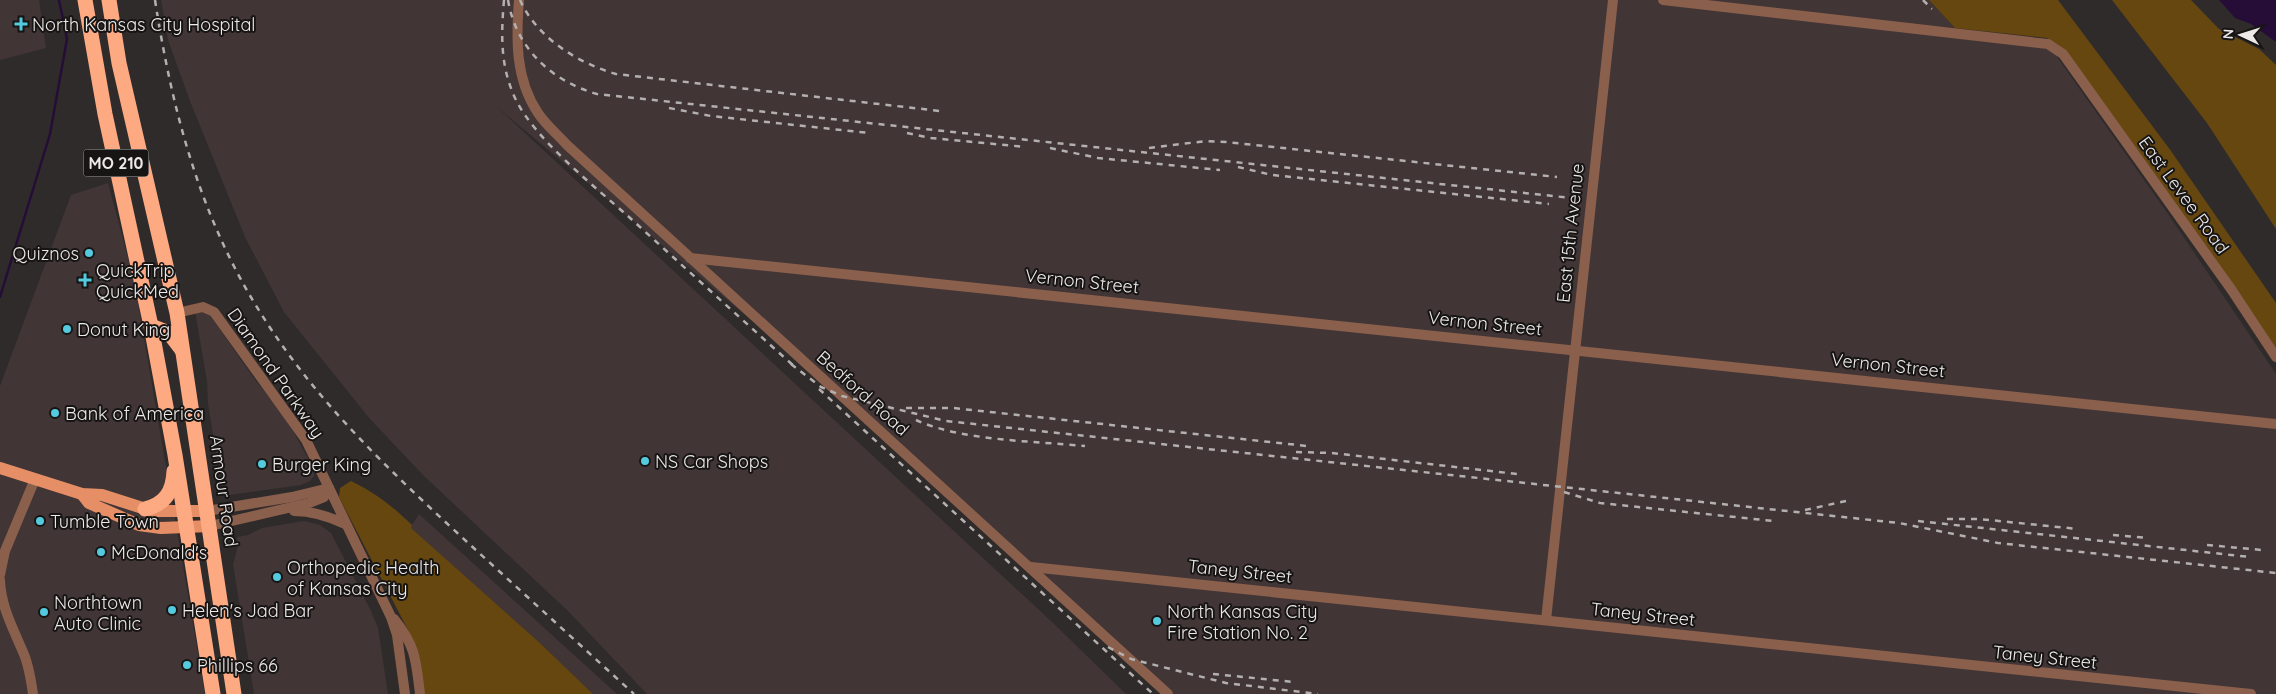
<svg xmlns="http://www.w3.org/2000/svg" width="2276" height="694" font-family="Quicksand,sans-serif">
<style>
.built{fill:#413536}
.green{fill:#65470f}
.water{fill:#260d37}
.lines{fill:none;stroke-linecap:round;stroke-linejoin:round}
.stream{stroke:#260d37;stroke-width:2.5}
.minor{stroke:#8a5f4c;stroke-width:10}
.major{stroke:#e68f66;stroke-width:12}
.highway{stroke:#fda982;stroke-width:15}
.rail{stroke:#b4b0b0;stroke-width:2.5;stroke-dasharray:6 6;stroke-linecap:butt}
.poi-dot{fill:#54cade;stroke:#171414;stroke-width:2}
.labels{text-anchor:middle;dominant-baseline:central;stroke-width:4;stroke-linejoin:round;paint-order:stroke}
.shield{fill:#171414;stroke:#ada9a9;stroke-width:1}
.shield-label{font-size:16px;font-weight:bold;fill:#ede9e9}
.poi-label{font-size:18px;fill:#ede9e9;stroke:#171414;text-anchor:start}
.street-label{font-size:18px;fill:#ede9e9;stroke:#171414}
</style>
<rect width="100%" height="100%" fill="#302b2b"/>
<g class="built">
<path d="M0,0h39l7,48 -46,12z"/>
<path d="M161,0h1768l26,28 -32,-3 125,19 118,167 110,163v320h-1108l-326,-298 -345,-289 555,515 74,72h-479l-79,-83 -144,-135 -54,-57 -86,-107 -39,-75 -55,-136 -22,-61z"/>
<path d="M108,183l26,97 71,414h-205v-308l71,-191z"/>
<path d="M201,310l9,5 43,62 36,46 25,47v6l-4,5 -9,4 -72,10 -12,-36 -9,-56 -1,-22 -12,-70z"/>
<path d="M419,514l198,180h-24l-53,-51 -130,-115z"/>
<path d="M304,521l16,4 11,8 40,78 7,17 10,66h-134l-21,-130 5,-18 -1,-9 11,-2 14,-7z"/>
</g>
<g class="green">
<path d="M1929,0h129l113,151 105,152v47c-69,-103 -141,-204 -216,-304l-13,-8 -92,-10z"/>
<path d="M2112,0h79l28,29 40,20 17,16v164l-69,-106z"/>
<path d="M351,481c26,13 40,24 61,44l-1,3 129,115 53,51h-171l-9,-53 -5,-11 -69,-133 1,-9z"/>
</g>
<path class="water" d="M2219,0h57v42l-25,-18 -16,-6z"/>
<g class="lines">
<path class="stream" d="M0,297l50,-163 17,-95 -8,-39"/>
<g class="minor">
<path d="M519,0c-3,38 -4,79 19,113 7,11 19,21 29,32l601,549"/>
<path d="M1663,0l385,44 15,10 168,235 45,68"/>
<path d="M690,258l1586,166"/>
<path d="M177,313l26,-6 11,5 92,128 85,177 6,18 8,59"/>
<path d="M207,511l85,-14 37,-9"/>
<path d="M294,511c19,0 34,5 51,13"/>
<path d="M210,526l99,-23 15,-6 5,-9"/>
<path d="M1031,567l1220,127"/>
<path d="M0,575l5,-24 30,-72"/>
<path d="M0,580c1,27 13,48 23,72 6,13 8,28 10,42"/>
<path d="M394,619c22,27 22,42 26,75"/>
<path d="M1546,620l67,-620"/>
</g>
<g class="major">
<path d="M0,468l82,26 20,1 50,16h55"/>
<path d="M82,494l7,9 50,22 22,3 49,-2"/>
</g>
<g class="highway">
<path d="M85,0l20,114 46,212 24,129 38,239"/>
<path d="M109,0l10,63 58,250 57,381"/>
<path d="M151,326l18,7 13,17"/>
<path d="M145,509c20,-5 28,-17 29,-38"/>
</g>
<g class="rail">
<path d="M155,0c17,110 45,217 105,312 56,90 129,158 206,229 56,51 112,102 168,153"/>
<path d="M504,0c-3,35 -4,67 12,100 19,39 79,87 113,117 55,50 110,100 166,150"/>
<path d="M508,0c8,48 43,81 89,94l984,105"/>
<path d="M520,0c17,38 58,63 96,74l324,37"/>
<path d="M1923,0l9,9"/>
<path d="M669,108l42,8 158,17"/>
<path d="M907,133l24,5 95,9"/>
<path d="M1050,148l48,10 122,12"/>
<path d="M1149,148l57,-7 20,1 331,35"/>
<path d="M1238,167l34,8 277,29"/>
<path d="M791,364l30,23 21,9 104,25 953,102 99,20 278,30"/>
<path d="M819,389l334,305"/>
<path d="M906,408h47l354,38"/>
<path d="M916,420c46,21 118,21 169,26"/>
<path d="M1296,452l36,1 185,21"/>
<path d="M1564,492l36,11 173,18"/>
<path d="M1805,510l41,-9"/>
<path d="M1947,519h32l99,10"/>
<path d="M1918,521l332,36"/>
<path d="M2113,535l35,3"/>
<path d="M2207,545l55,5"/>
<path d="M1108,647l23,12 95,24 92,11"/>
<path d="M1213,674l81,8"/>
</g>
</g>
<g class="poi-dot">
<path d="M18.5 16.5h5v5h5v5h-5v5h-5v-5h-5v-5h5z"/>
<circle cx="89" cy="253" r="5"/>
<path d="M82.5 272.5h5v5h5v5h-5v5h-5v-5h-5v-5h5z"/>
<circle cx="67" cy="329" r="5"/>
<circle cx="55" cy="413" r="5"/>
<circle cx="645" cy="461" r="5"/>
<circle cx="262" cy="464" r="5"/>
<circle cx="40" cy="521" r="5"/>
<circle cx="101" cy="552" r="5"/>
<circle cx="277" cy="577" r="5"/>
<circle cx="172" cy="610" r="5"/>
<circle cx="44" cy="612" r="5"/>
<circle cx="1157" cy="621" r="5"/>
<circle cx="187" cy="665" r="5"/>
</g>
<g class="labels">
<rect class="shield" x="83.5" y="149.5" width="65" height="27" rx="4"/>
<g class="shield-label">
<text x="116" y="163">MO 210</text>
</g>
<g class="poi-label">
<text x="32" y="24">North Kansas City Hospital</text>
<text x="79" y="253" text-anchor="end">Quiznos</text>
<text x="96" y="270">QuickTrip<tspan x="96" dy="21">QuickMed</tspan></text>
<text x="77" y="329">Donut King</text>
<text x="65" y="413">Bank of America</text>
<text x="655" y="461">NS Car Shops</text>
<text x="272" y="464">Burger King</text>
<text x="50" y="521">Tumble Town</text>
<text x="111" y="552">McDonald's</text>
<text x="287" y="567">Orthopedic Health<tspan x="287" dy="21">of Kansas City</tspan></text>
<text x="54" y="602">Northtown<tspan x="54" dy="21">Auto Clinic</tspan></text>
<text x="182" y="610">Helen's Jad Bar</text>
<text x="1167" y="611">North Kansas City<tspan x="1167" dy="21">Fire Station No. 2</tspan></text>
<text x="197" y="665">Phillips 66</text>
</g>
<g class="street-label">
<text transform="translate(2184 195) rotate(54)">East Levee Road</text>
<text transform="translate(1570 233) rotate(-84)">East 15th Avenue</text>
<text transform="translate(1082 281) rotate(6)">Vernon Street</text>
<text transform="translate(1485 323) rotate(6)">Vernon Street</text>
<text transform="translate(1888 365) rotate(6)">Vernon Street</text>
<text transform="translate(276 373) rotate(55)">Diamond Parkway</text>
<text transform="translate(863 393) rotate(42)">Bedford Road</text>
<text transform="translate(224 491) rotate(82)">Armour Road</text>
<text transform="translate(1240 571) rotate(6)">Taney Street</text>
<text transform="translate(1643 614) rotate(6)">Taney Street</text>
<text transform="translate(2045 657) rotate(6)">Taney Street</text>
</g>
</g>
<g transform="translate(2241 35) rotate(274)" stroke="#171414" stroke-width="4" paint-order="stroke">
<path d="M0-4L9 19L0 12L-9 19Z" fill="#ede9e9"/>
<text y="-8" font-size="14" font-weight="bold" text-anchor="middle" fill="#ede9e9">N</text>
</g>
</svg>
